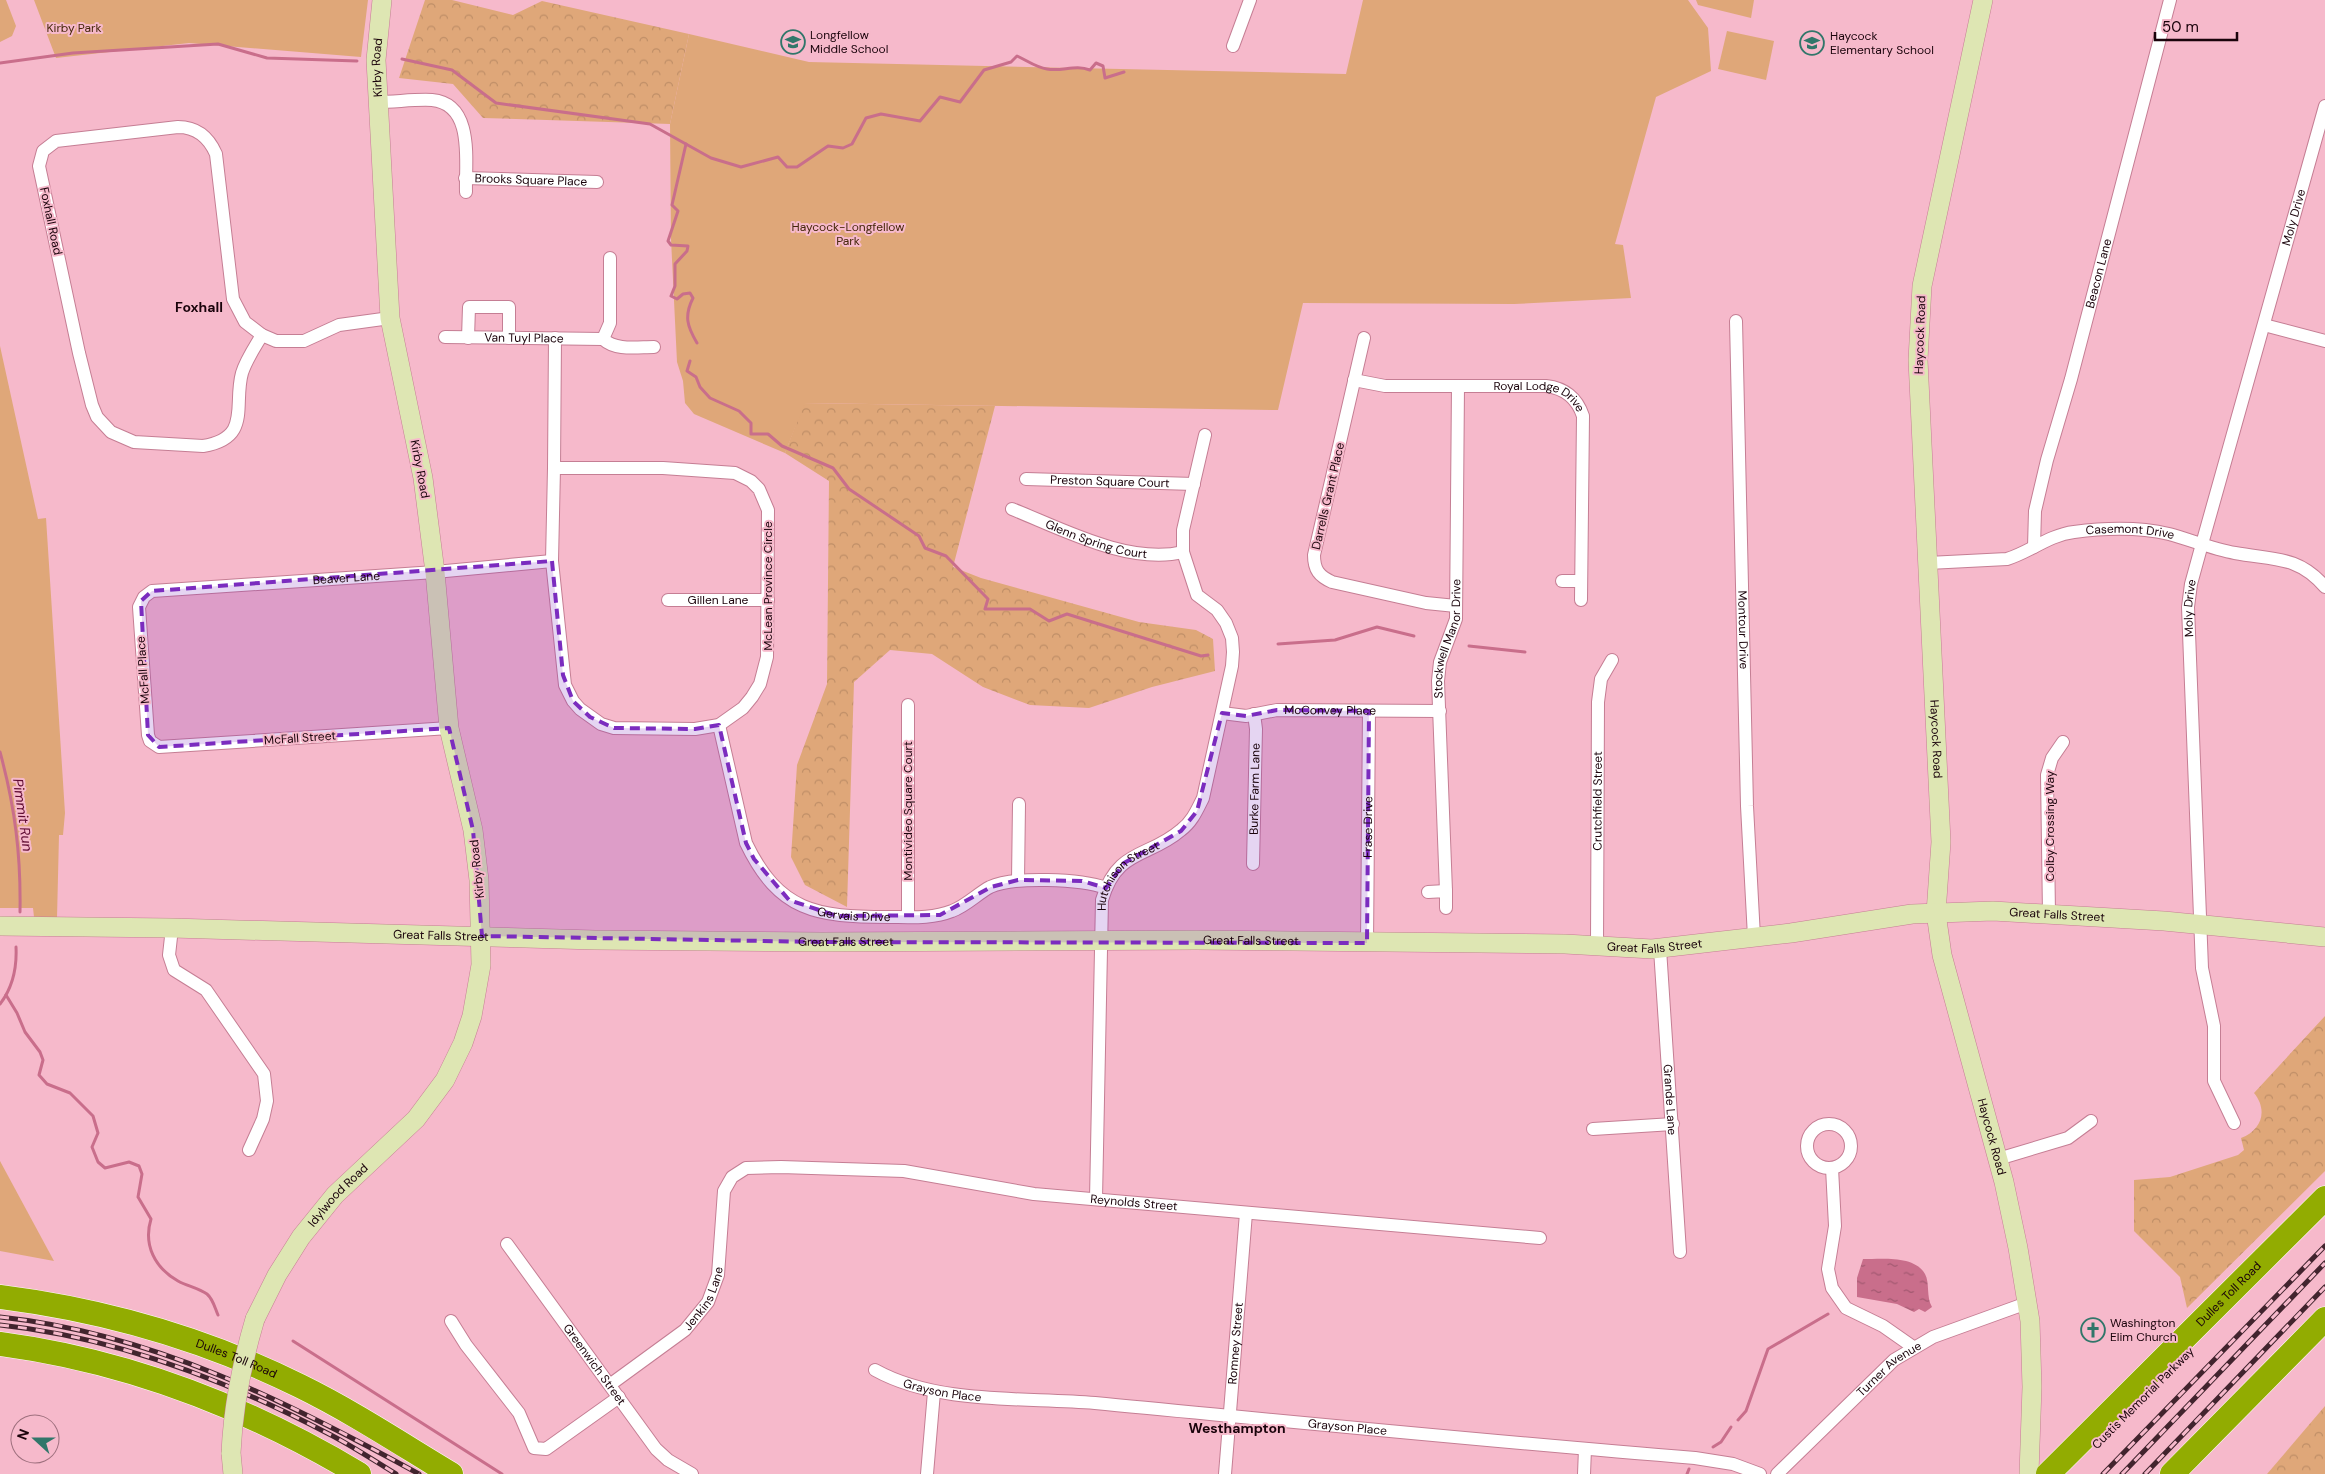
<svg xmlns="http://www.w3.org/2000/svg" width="2325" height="1474" font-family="'DM Sans',sans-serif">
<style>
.forest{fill:url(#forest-crowns)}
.park{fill:#dfa779}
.water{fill:url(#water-ripples)}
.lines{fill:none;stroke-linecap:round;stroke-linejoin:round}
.stream{stroke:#c96e8b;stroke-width:3}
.minor-casing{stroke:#c57e94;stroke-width:14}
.secondary-casing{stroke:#c57e94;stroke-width:20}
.motorway-casing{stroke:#fff;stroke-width:25}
.minor{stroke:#fff;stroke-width:12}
.secondary{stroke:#dee6b3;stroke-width:19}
.motorway{stroke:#92ac01;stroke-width:24}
.rail-casing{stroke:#42242e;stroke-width:5}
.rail{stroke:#f6b9cb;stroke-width:3;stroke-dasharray:9;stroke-linecap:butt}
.secondary-bridge-casing{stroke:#c57e94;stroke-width:20;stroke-linecap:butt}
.secondary-bridge{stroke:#dee6b3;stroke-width:19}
.marked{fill:#7b2cbf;fill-opacity:0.2;stroke:#7b2cbf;stroke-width:4;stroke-dasharray:10 6;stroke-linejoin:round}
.labels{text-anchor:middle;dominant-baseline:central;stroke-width:4;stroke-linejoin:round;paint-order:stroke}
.park-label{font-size:12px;fill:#44260a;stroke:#f6b9cb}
.poi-label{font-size:12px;fill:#1a030b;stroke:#f6b9cb;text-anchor:start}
.street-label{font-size:12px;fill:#1a030b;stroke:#f6b9cb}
.neighbourhood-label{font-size:14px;font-weight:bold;fill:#1a030b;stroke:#f6b9cb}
.water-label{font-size:14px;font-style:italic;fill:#5f0a31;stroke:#f6b9cb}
</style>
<defs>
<pattern id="forest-crowns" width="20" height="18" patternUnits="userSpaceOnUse" patternTransform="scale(1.25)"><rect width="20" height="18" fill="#dfa779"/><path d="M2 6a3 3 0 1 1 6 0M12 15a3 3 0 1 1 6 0" fill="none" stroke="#bf8e67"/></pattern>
<pattern id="water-ripples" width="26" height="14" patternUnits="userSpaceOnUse" patternTransform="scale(1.25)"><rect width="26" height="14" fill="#c96e8b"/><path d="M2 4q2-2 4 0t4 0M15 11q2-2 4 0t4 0" fill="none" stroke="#a25870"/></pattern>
</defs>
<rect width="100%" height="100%" fill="#f6b9cb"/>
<g class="forest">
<path d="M425,0h27l61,15 29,-14 147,33 -19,90 -187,-6 -30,-34 -54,-6z"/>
<path d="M804,403l191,3 -42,161 28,11 158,44 57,8 17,9 2,32 -63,16 -63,21 -59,-3 -47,-18 -51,-33 -42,-4 -36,32 -7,225 -42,-22 -14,-28 6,-92 30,-81 2,-203 -44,-28z"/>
<path d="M2325,1016v155l-138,137 -7,-31 -46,-46v-51l36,-3 68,-22 6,-5 -3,-12c21,-8 27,-28 13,-45z"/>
<path d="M2325,1406v68h-58z"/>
</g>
<g class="park">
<path d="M0,0h6l10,26 -4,10 -12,6z"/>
<path d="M34,0h334l-7,57 -172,-14 -133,15z"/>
<path d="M1363,0h325l20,28 3,43 -55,26 -41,147 8,1 8,53 -117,6 -211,-1 -25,107 -473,-7 -20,50 -91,-39 -9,-11 -2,-22 -6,-19 -6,-123 -1,-115 19,-90 120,28 537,12z"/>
<path d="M1696,0h58l-3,18 -53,-13z"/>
<path d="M1727,31l47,10 -8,39 -48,-11z"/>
<path d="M0,346l38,173 8,-1 19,295 -2,22h-4l-2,83 -23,-1 -1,-9h-33z"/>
<path d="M0,1161l54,100 -54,-10z"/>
</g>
<path class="water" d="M1863,1259c18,0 52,-4 62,15 5,9 1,23 7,33l-7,5 -6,-3 -5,3 -17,-8 -40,-7v-19z"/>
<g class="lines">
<g class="stream">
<path d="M402,59l50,11 44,33 154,21 61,34 30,9 37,-10 9,10h10l31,-21 15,2 9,-4 14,-26 15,-4 39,7 20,-24 20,5 24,-32 27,-8 6,-6c9,4 20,12 30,13 15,3 28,-5 43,1l6,-7 7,3 2,12 19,-6"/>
<path d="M0,63l73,-10 145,-9 49,14 90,3"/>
<path d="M686,144l-14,61 6,6 -10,30 3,4 17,1 -1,5 -12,13v22l-4,10 6,3 6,-5 7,-1 3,5c-9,18 -6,28 4,45"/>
<path d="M690,361l-3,10 9,6 4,10 10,11 29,13 12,12v11h17l14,12 51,22 16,21 70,47 6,12 21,8 42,43 -3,10h45l19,12 18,-7 134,42 7,-1"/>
<path d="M1278,644l57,-4 42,-13 37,9"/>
<path d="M1469,646l56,6"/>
<path d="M0,752c15,55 21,103 20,160"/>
<path d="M6,995l11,18 8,19 15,20 3,8 -4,15 8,9 23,9 23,23 5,17 -6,14 6,15 7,6 24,-6 10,4 3,8 -4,23 13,22c-8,26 4,49 27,62 9,5 20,7 29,13 6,5 8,14 11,21"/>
<path d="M0,1004c13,-17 17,-36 16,-57"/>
<path d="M293,1341l209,133"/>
<path d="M1738,1420l8,-9 22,-62 60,-35"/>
<path d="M1713,1447l8,-5 10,-15"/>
<path d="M1687,1474l2,-5"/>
</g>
<g class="minor-casing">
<g id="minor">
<path d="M1233,46l17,-46"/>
<path d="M378,102c17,0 37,-3 54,-2 43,4 33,63 34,92"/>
<path d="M178,127c19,0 31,11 38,27l17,145 12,23 17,13c-7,12 -16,25 -20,38 -9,32 10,65 -39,73l-69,-4 -23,-10 -14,-15 -5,-12 -13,-52 -40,-187 4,-15 13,-10z"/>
<path id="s1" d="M465,178l132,4"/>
<path id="s2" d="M1736,321l11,485 7,131"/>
<path d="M2264,325l61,16"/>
<path d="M262,335l14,6h28l35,-16 51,-7"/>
<path id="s3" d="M445,337l158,2c13,12 34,8 51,8"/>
<path d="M468,338l1,-31h40v31"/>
<path d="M1364,338l-50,217c0,15 5,21 18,27l94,21 30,3"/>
<path d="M603,339l7,-16v-65"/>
<path id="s4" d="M1354,380l31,6h161c18,2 31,12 37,30l-2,184"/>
<path d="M554,468h109l72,5 16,8 8,8 9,21 -1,147 -7,27 -8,13 -9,11 -24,17 -24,4 -81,-1 -13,-4 -21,-15 -7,-8 -8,-16 -13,-124z"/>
<path d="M554,468l1,-130"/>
<path id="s5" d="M1026,479l168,5"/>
<path id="s6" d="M1012,509c50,20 117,56 171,43"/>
<path id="s7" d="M2034,547l1,-36 12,-51 24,-81 99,-379"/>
<path id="s8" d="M1928,563l79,-4c23,-7 42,-24 67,-27 30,-4 65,-5 95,2 22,6 44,15 66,19 37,7 63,2 90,34"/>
<path d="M1562,581h19"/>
<path id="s9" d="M668,600h100"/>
<path id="s10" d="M1222,713l24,3 31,-6 163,1"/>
<path id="s11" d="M719,725l27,118c33,69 71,74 142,74 21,0 44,2 64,-6 14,-5 25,-17 38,-24 24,-11 91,-8 116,1"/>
<path id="s12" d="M449,728l-290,19 -9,-6 -2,-6 -9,-128 5,-10 8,-6 283,-19 117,-11"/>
<path id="s13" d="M1253,864l3,-135 -2,-15"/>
<path d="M1018,880l1,-76"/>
<path id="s14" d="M1446,891l-8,-210 2,-19 16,-43 2,-233"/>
<path d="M1428,892l18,-1v17"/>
<path d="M2049,914l-2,-139 5,-17 11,-16"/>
<path d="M908,917v-212"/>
<path d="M172,928l-3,27 5,15 32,20 58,84 3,27 -4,18 -14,31"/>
<path id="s15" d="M1367,943l2,-232"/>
<path id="s16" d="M1597,946l1,-244 3,-23 11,-19"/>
<path id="s17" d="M1660,949l20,303"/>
<path id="s18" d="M2234,1123l-20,-42v-55l-12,-58 -14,-361 3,-23 11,-40 123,-438"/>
<circle cx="1829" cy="1146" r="22"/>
<path d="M1593,1129l80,-5"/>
<path d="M1998,1159l70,-21 23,-17"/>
<path d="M1832,1168l3,58 -7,43 4,19 14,20 37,18 30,21"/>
<path id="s19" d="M1096,1199l6,-299c15,-52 47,-42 79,-70 11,-8 16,-20 22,-32l29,-132 1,-14 -1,-14 -6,-15 -9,-13 -20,-15 -14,-43v-22l22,-95"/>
<path id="s20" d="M507,1244l149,205 12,11 24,14"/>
<path d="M451,1321l15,24 53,68 15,35 12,1 73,-52"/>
<path id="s21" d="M875,1370c63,35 149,27 220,33 200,19 400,39 600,55l38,6 27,10"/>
<path id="s22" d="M611,1384l74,-54 23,-28 10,-27 6,-84 8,-14 14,-9 35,-1 123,4 130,23 506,44"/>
<path d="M927,1474l7,-82"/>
<path id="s23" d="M1225,1474l21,-261"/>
<path d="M1584,1474l1,-25"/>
<path id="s24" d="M1777,1474l117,-114 39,-23 94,-34"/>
</g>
</g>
<g class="secondary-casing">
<g id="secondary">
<path id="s25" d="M1983,0l-61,286 -4,74 23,482 -5,71 6,42 62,227 14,66 12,73 2,66 -3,87"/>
<path id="s26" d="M0,926l172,2 423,12 227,2 374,-2 369,4 87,5 139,-16 121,-19 81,-3 171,10 161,16"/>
<path id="s27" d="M255,1319l22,-44 24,-38 34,-42 81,-76 29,-39 18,-37 9,-27 9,-51 -2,-85 -6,-50 -24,-102 -14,-156 -12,-94 -33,-160 -14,-258 6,-60"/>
<path d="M231,1453l2,21"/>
</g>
</g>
<g class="motorway-casing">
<g id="motorway">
<path id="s28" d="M0,1297c103,13 207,43 300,89 53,26 101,58 151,88"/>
<path d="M0,1344c128,17 249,64 359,130"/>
<path id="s29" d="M2048,1474l277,-276"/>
<path d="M2172,1474l153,-155"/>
</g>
</g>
<use href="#minor" class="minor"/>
<use href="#secondary" class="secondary"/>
<use href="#motorway" class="motorway"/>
<g class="rail-casing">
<g id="rail">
<path d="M0,1317c152,16 288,85 419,157"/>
<path d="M0,1325c114,12 226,55 327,108 24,12 46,27 69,41"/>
<path d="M2103,1474l222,-228"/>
<path d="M2122,1474l203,-211"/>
<path d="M2145,1474l180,-187"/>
</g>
</g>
<use href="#rail" class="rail"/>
<g class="secondary-bridge-casing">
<path id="secondary-bridge" d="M231,1453c2,-46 11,-90 24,-134"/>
</g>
<use href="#secondary-bridge" class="secondary-bridge"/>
</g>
<path class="marked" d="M552,561l11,114 10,26 17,16 24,11 81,1 24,-4 27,118 8,16 35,41 48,16 103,-1 51,-28 27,-7 64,1 24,7 18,-25 57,-32 16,-20 25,-98 24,3 31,-6 92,1 -2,232 -545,-1 -340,-6 -9,-106 -24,-102 -290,19 -11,-12 -7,-134 11,-10z"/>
<defs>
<g id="school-ring" transform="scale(1.25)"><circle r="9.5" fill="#f6b9cb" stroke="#31766a" stroke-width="1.5"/><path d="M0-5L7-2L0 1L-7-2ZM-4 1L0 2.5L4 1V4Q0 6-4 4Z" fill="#31766a"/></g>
<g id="church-ring" transform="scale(1.25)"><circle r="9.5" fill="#f6b9cb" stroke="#31766a" stroke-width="1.5"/><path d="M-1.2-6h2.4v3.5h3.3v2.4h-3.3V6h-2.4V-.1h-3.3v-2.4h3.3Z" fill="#31766a"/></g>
</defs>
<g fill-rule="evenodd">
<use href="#school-ring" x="793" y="42"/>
<use href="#school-ring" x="1812" y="43"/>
<use href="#church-ring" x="2093" y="1330"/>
</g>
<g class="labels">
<g class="park-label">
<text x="74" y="28">Kirby Park</text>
<text x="848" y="227">Haycock-Longfellow<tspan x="848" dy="14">Park</tspan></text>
</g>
<g class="poi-label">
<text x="810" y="35">Longfellow<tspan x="810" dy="14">Middle School</tspan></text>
<text x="1830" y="36">Haycock<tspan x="1830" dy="14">Elementary School</tspan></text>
<text x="2110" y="1323">Washington<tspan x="2110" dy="14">Elim Church</tspan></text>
</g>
<g class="street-label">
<text stroke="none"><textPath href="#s27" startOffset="1335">Kirby Road</textPath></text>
<text stroke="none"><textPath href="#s1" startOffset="66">Brooks Square Place</textPath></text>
<text stroke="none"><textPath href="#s18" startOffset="926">Moly Drive</textPath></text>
<text transform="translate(51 221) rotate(78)">Foxhall Road</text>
<text stroke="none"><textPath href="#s7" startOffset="282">Beacon Lane</textPath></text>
<text transform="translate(1920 335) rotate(-88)">Haycock Road</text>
<text stroke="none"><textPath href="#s3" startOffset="79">Van Tuyl Place</textPath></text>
<text stroke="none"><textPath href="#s4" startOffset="189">Royal Lodge Drive</textPath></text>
<text transform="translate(420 469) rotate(79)">Kirby Road</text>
<text stroke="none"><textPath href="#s5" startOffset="84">Preston Square Court</textPath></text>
<text transform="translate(1328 496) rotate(-77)">Darrells Grant Place</text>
<text stroke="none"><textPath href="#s8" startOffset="208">Casemont Drive</textPath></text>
<text stroke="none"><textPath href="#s6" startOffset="90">Glenn Spring Court</textPath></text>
<text stroke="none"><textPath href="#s12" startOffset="652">Beaver Lane</textPath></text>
<text transform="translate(768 586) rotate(-90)">McLean Province Circle</text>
<text stroke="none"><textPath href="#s9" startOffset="50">Gillen Lane</textPath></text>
<text stroke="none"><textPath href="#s18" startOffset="521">Moly Drive</textPath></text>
<text stroke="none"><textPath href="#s2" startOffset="309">Montour Drive</textPath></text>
<text stroke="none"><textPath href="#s14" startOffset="254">Stockwell Manor Drive</textPath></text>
<text transform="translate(143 670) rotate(-94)">McFall Place</text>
<text stroke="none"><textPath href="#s10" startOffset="109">McConvey Place</textPath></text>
<text transform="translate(300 738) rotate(-4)">McFall Street</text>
<text stroke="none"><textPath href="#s25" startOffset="746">Haycock Road</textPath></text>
<text stroke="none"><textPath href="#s13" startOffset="75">Burke Farm Lane</textPath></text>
<text stroke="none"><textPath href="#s16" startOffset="145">Crutchfield Street</textPath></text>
<text transform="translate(908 811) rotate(-90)">Montivideo Square Court</text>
<text transform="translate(2050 826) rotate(-90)">Colby Crossing Way</text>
<text stroke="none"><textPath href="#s15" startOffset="116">Frase Drive</textPath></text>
<text transform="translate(477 869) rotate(-96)">Kirby Road</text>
<text stroke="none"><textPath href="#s19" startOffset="335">Hutchison Street</textPath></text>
<text stroke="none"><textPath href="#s11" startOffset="260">Gervais Drive</textPath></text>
<text stroke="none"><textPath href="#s26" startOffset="2060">Great Falls Street</textPath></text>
<text stroke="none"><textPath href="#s26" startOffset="441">Great Falls Street</textPath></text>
<text stroke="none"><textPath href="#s26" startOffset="1251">Great Falls Street</textPath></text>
<text stroke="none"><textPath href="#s26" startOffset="846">Great Falls Street</textPath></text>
<text stroke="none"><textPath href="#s26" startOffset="1655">Great Falls Street</textPath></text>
<text stroke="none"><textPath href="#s17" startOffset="151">Grande Lane</textPath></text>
<text stroke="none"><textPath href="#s25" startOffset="1151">Haycock Road</textPath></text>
<text stroke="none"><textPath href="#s27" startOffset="150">Idylwood Road</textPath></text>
<text stroke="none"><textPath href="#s22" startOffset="664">Reynolds Street</textPath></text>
<text stroke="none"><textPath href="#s29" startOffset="255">Dulles Toll Road</textPath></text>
<text stroke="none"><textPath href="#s22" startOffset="129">Jenkins Lane</textPath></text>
<text stroke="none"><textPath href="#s23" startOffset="131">Romney Street</textPath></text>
<text stroke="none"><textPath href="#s28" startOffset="245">Dulles Toll Road</textPath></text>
<text stroke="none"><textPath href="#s20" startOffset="149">Greenwich Street</textPath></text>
<text stroke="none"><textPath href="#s24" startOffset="154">Turner Avenue</textPath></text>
<text stroke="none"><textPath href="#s21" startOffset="71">Grayson Place</textPath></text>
<text transform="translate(2143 1398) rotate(-45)">Custis Memorial Parkway</text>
<text stroke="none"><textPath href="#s21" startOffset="478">Grayson Place</textPath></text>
</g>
<g class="neighbourhood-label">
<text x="199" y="307">Foxhall</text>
<text x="1237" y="1428">Westhampton</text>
</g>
<g class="water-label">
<text transform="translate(23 815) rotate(82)">Pimmit Run</text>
</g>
</g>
<g transform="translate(35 1439) rotate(291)"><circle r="24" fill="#f6b9cb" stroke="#9e707e"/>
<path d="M0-4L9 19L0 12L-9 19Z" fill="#31766a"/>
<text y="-8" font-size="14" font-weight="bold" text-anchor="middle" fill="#1a030b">N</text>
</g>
<path d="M2155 32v8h82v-8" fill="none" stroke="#1a030b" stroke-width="2.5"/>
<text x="2162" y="32" font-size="15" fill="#1a030b" stroke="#f6b9cb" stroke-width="4" paint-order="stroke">50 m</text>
</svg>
